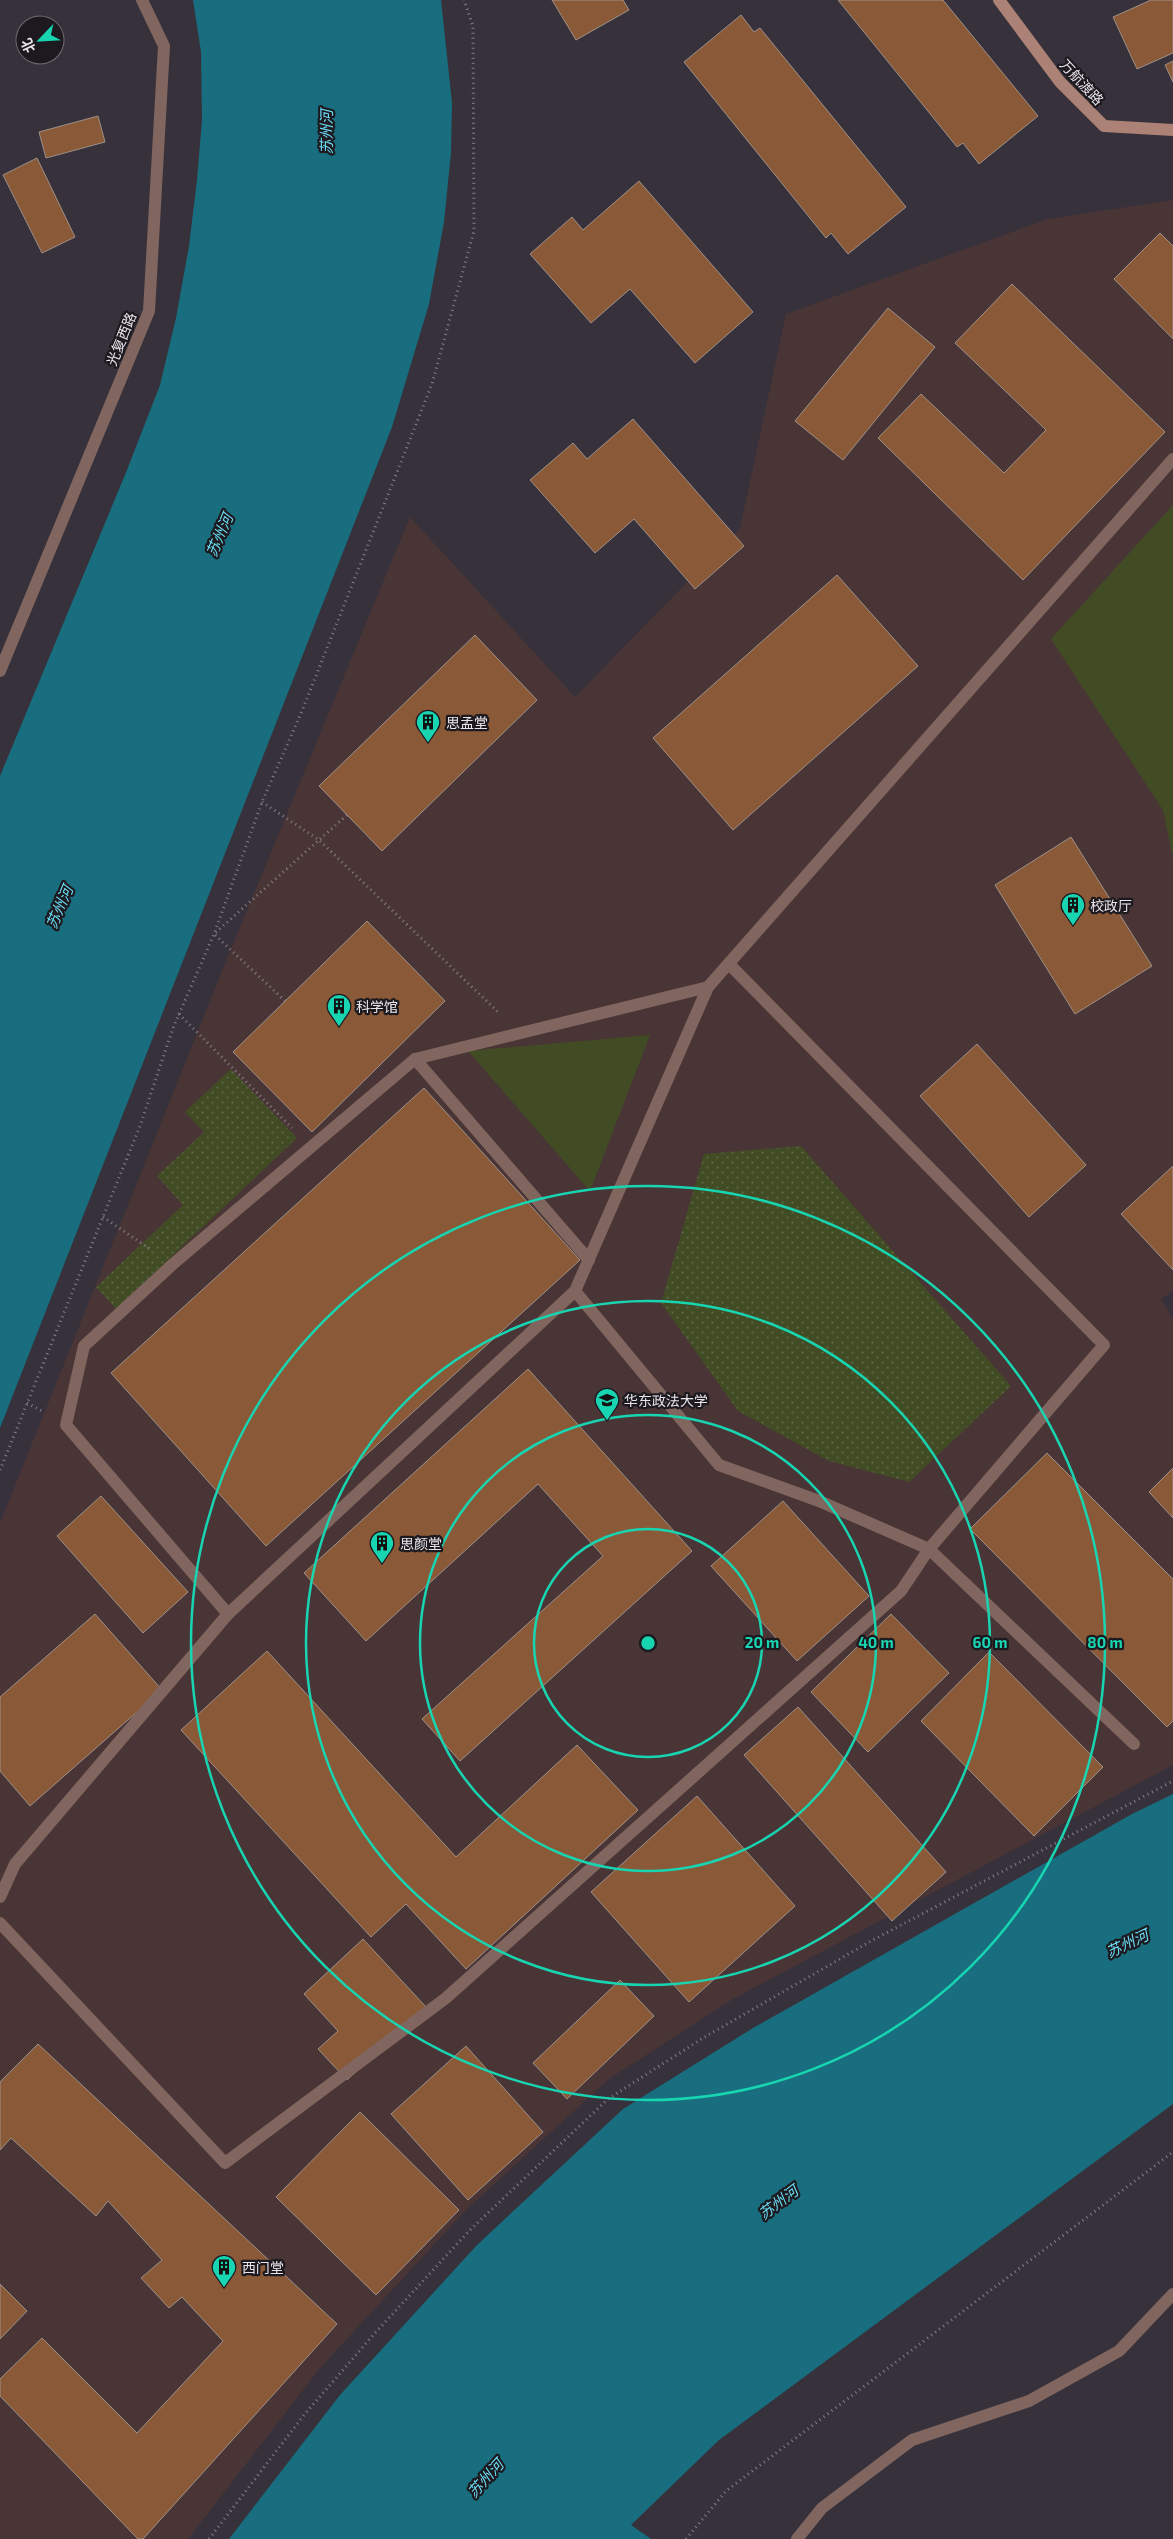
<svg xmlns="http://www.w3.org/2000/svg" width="1173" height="2539" font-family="'Exo 2','Noto Sans SC',sans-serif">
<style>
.education{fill:#4a3536}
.grass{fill:url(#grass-dots)}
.garden{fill:#414c24}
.water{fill:#186e7e}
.building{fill:#8a5938;stroke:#9e9189}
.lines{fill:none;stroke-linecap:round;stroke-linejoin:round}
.path{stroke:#857f88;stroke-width:3;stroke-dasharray:1 4;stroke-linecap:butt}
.lane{stroke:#80665e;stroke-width:12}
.street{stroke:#80665e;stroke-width:12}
.secondary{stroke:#ab8275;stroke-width:12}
.ring{fill:none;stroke:#18d5b2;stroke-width:2.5}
.labels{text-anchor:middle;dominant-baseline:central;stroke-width:4.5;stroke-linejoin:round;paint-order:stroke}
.street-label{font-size:14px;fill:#e9e5eb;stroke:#1d1a1f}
.poi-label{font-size:14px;fill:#e9e5eb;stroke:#1d1a1f;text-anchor:start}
.water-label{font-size:15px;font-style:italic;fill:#6bdff8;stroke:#1d1a1f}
.centre{fill:#18d5b2;stroke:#1d1a1f;stroke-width:2.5}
.ring-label{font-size:15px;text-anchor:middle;font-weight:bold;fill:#18d5b2;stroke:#1d1a1f;stroke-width:4.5;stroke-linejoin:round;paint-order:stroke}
</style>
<defs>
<pattern id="grass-dots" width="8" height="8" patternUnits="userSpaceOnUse" patternTransform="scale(1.25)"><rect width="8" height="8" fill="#414c24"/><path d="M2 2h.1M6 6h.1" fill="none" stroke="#5c6644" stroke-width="1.8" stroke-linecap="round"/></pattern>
</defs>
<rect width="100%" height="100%" fill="#37313b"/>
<path class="education" d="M1173,200v1091l-12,8 12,20v446l-440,234 -124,80 -143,131 -146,158 -132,171h-188v-1016l231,-574 179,-432 165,180 165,-169 46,-214 262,-95z"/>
<g class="grass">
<path d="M231,1069l66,69 -181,171 -20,-22 87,-82 -26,-29 47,-44 -19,-20z"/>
<path d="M801,1146l210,240 -102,96 -80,-21 -91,-50 -77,-108 43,-149z"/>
</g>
<g class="garden">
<path d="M1173,505v353l-10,-48 -112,-171z"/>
<path d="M650,1035l-60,156 -122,-140z"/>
</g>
<g class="water">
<path d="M193,0h248l11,103 -1,49 -7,70 -15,82 -37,123 -392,1001v-652l127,-306 33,-85 16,-67 13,-72 8,-66 5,-60 -1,-68z"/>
<path d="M1173,1794v310l-454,336 -88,85 20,14h-422l111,-144 137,-150 146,-136 130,-81 379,-214z"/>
</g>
<g class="building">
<path d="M552,0h71l6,10 -53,30z"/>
<path d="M838,0h105l95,116 -59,48 -16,-21 -6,4z"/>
<path d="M1151,0h22v53l-36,16 -24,-52z"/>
<path d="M741,15l13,17 6,-4 146,179 -58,47 -17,-21 -5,5 -142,-176z"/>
<path d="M1173,61v21l-8,-17z"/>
<path d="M98,116l7,26 -59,16 -7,-26z"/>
<path d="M37,158l38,79 -33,16 -39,-78z"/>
<path d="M639,181l114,131 -58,51 -65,-74 -39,34 -61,-69 42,-37 11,13z"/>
<path d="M1160,233l13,13v93l-59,-60z"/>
<path d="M1012,284l153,148 -142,148 -145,-142 43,-44 83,79 42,-43 -91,-87z"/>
<path d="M888,308l47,39 -92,113 -48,-39z"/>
<path d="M633,419l111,127 -49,43 -61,-70 -39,34 -65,-73 43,-37 14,16z"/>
<path d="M837,575l81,91 -185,164 -80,-92z"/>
<path d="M475,635l62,65 -155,151 -63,-65z"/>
<path d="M1071,837l81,129 -77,48 -80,-129z"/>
<path d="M367,921l78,80 -133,131 -79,-80z"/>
<path d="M977,1044l109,121 -57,52 -109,-121z"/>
<path d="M424,1088l156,172 -314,286 -155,-173z"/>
<path d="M1173,1166v104l-52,-56z"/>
<path d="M528,1369l164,182 -232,210 -38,-42 181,-163 -65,-72 -172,157 -62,-68z"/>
<path d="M1047,1453l126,126v142l-6,6 -197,-198z"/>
<path d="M1173,1468v50l-24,-26z"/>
<path d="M101,1496l87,96 -45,41 -86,-97z"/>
<path d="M783,1501l86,95 -72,65 -86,-95z"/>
<path d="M95,1614l67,76 -132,116 -30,-35v-74z"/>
<path d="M891,1614l58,59 -81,79 -57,-60z"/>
<path d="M267,1651l189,206 121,-112 61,65 -172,159 -60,-65 -35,33 -190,-207z"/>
<path d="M989,1652l114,115 -69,69 -113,-115z"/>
<path d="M798,1707l148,165 -54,49 -148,-166z"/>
<path d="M697,1796l98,110 -106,96 -98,-110z"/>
<path d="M363,1939l63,68 -79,73 -29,-31 20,-18 -34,-37z"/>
<path d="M620,1980l34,36 -87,83 -34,-36z"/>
<path d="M38,2044l299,280 -194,215h-5l-138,-143v-17l42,-41 95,95 86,-92 -41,-44 -13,11 -28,-30 21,-18 -54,-59 -12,15 -85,-78 -11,12v-68z"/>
<path d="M466,2046l77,86 -75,68 -77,-86z"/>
<path d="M360,2112l99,98 -83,85 -100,-98z"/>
<path d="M0,2284l27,27 -27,28z"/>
</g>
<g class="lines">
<g class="path">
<path d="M262,802l57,38 179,172"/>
<path d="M285,1001l-71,-67 133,-119"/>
<path d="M179,1014l113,114"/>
<path d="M103,1217l47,32"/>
<path d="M27,1403l15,8"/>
<path d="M0,1470l140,-344 33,-98 41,-94 48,-132 40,-91 130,-327 42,-153 -1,-205 -9,-26"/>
<path d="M209,2539l95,-124 71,-82 95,-103 138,-131 95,-61 168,-97 302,-160"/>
<path d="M686,2539l40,-48 447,-339"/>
</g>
<g class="lane">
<path d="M415,1059l174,201"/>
<path d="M575,1291l144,174 100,36 110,48 205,195"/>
<path d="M228,1614l-162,-189 18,-79 89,-82 242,-205 293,-72"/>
<path d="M0,1897l15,-33 213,-250 347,-323 133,-304 465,-528"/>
<path d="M0,1923l225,240 221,-165 455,-407 28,-42 175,-204 -375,-381"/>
</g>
<g class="street">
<path d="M0,671l149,-360 15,-265 -22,-46"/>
<path d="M797,2539l25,-31 90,-68 117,-39 90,-50 54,-57"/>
</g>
<path class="secondary" d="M999,0l61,82 44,44 69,4"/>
</g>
<g class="ring">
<circle cx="648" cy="1643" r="114"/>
<circle cx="648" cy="1643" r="228"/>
<circle cx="648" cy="1643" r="342"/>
<circle cx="648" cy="1643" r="457"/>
</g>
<defs>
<g id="building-pin" transform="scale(1.25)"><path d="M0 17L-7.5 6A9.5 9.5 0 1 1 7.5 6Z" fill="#18d5b2" stroke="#1d1a1f"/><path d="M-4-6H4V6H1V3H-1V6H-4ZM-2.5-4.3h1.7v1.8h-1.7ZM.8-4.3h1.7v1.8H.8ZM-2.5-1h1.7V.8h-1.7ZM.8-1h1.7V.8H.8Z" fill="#111"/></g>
<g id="university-pin" transform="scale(1.25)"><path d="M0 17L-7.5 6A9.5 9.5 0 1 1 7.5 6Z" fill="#18d5b2" stroke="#1d1a1f"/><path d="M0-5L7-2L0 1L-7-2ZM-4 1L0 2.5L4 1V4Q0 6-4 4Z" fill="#111"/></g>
</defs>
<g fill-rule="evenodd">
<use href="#building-pin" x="428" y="722"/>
<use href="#building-pin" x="1073" y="905"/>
<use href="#building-pin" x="339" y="1006"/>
<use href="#university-pin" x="607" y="1400"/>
<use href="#building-pin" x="382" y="1543"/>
<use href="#building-pin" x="224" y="2267"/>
</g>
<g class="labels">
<g class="street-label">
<text transform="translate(1082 82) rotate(47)">万航渡路</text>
<text transform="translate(121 339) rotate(-68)">光复西路</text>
</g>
<g class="poi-label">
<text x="446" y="722">思孟堂</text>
<text x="1090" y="905">校政厅</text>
<text x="356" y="1006">科学馆</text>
<text x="624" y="1400">华东政法大学</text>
<text x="400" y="1543">思颜堂</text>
<text x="242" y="2267">西门堂</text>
</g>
<g class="water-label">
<text transform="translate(326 132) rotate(-90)">苏州河</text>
<text transform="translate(219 535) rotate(-67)">苏州河</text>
<text transform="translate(59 907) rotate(-67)">苏州河</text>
<text transform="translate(1127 1943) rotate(-25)">苏州河</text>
<text transform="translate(778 2202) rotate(-37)">苏州河</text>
<text transform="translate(485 2478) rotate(-48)">苏州河</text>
</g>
</g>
<circle cx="648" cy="1643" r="8" class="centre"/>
<g class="ring-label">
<text x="762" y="1648">20 m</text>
<text x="876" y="1648">40 m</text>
<text x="990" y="1648">60 m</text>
<text x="1105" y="1648">80 m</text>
</g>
<g transform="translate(40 40) rotate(245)"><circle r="24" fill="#1d1a1f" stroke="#6f6b71"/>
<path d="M0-4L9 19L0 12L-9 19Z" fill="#18d5b2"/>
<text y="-8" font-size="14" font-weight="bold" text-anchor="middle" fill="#e9e5eb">北</text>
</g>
</svg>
